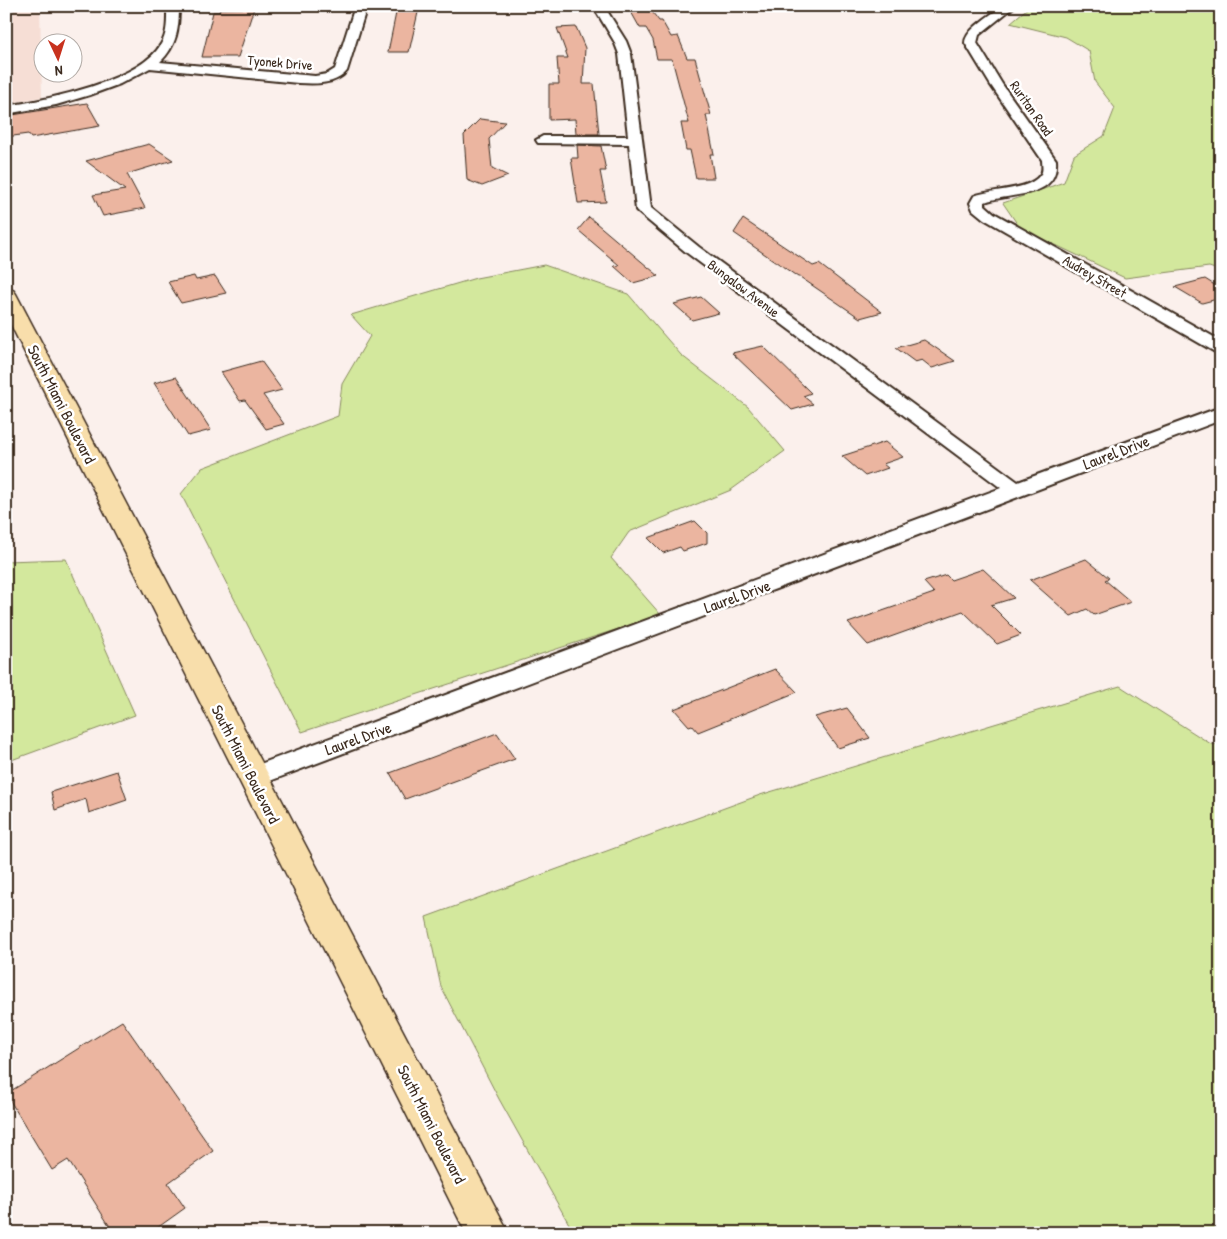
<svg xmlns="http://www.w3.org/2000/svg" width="1227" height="1239" font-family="'Patrick Hand',sans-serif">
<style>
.built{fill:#f6ded5}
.green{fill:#d3e89d;stroke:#87895e}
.building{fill:#ebb5a0;stroke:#3b2a1e}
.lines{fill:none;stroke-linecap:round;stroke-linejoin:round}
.minor-casing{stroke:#3b2a1e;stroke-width:4}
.trunk-casing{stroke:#3b2a1e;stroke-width:3}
.minor{fill:#fff;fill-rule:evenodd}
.trunk{fill:#f8deab;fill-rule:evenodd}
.labels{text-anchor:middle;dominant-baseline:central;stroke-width:5;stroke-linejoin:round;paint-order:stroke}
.far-street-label{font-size:14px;fill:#3b2a1e;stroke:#fff}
.street-label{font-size:16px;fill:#3b2a1e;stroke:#fff}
</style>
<rect width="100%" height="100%" fill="#fbf0ec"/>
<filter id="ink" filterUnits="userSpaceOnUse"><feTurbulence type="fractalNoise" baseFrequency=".02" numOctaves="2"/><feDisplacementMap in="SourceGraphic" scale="10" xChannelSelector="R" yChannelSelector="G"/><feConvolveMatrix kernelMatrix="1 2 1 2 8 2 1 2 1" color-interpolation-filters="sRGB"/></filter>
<g filter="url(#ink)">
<path class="built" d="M6,6h34l2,91 -36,7z"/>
<g class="green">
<path d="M1030,6h191v265l-12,-4 -84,11 -105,-50 -17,-25 61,-21 10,-27 30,-19 11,-28 -20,-26 -6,-31 -23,-14 -56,-14z"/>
<path d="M544,265l84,29 53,61 67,52 37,44 -54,39 -102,42 -18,26 50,57 -359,117 -121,-238 21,-26 136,-52 4,-32 28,-48 -19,-21 125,-37z"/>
<path d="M66,559l69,156 -129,47v-201z"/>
<path d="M1120,686l91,58 10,1v488h-647l-75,-134 -58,-112 -15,-70 334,-122z"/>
</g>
<g class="building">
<path d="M254,8l-16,49h-36l11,-45h6l1,-3z"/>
<path d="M397,8h22l-10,44h-21z"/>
<path d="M650,9l9,12h3l9,16 7,-1 9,22h8l16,57h-5l8,39h-4l4,24h-18l-6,-28h-4l-5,-27h8l-17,-64h-15l-4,-19 -7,-12h-6l-10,-18z"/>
<path d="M576,27l9,21 -2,36h11l5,50h-23l-1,-15 -26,1v-36h10l-2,-26h11l-11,-30z"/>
<path d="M87,103l13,23 -69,12 -3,-4 -22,3v-21z"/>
<path d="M480,119l25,3 -16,17 3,29 16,8 -26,10 -15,-6 -3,-45z"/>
<path d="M149,144l24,16 -46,14 18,34 -42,8 -10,-21 32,-5 -39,-29z"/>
<path d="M577,145l24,1 5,25h-6l6,31 -28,1 -7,-45h7z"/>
<path d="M589,217l59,50 11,9 -26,7 -19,-17 5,-1 -41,-35z"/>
<path d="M743,219l70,47 6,-2 63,48 -22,6 -60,-41h-2l-64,-44z"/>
<path d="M194,276l2,4 19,-4 11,17 -45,10 -13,-21z"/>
<path d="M1205,279l16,10v9l-19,5 -27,-16z"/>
<path d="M701,297l18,16 -27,7 -18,-16z"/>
<path d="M924,340l31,21 -23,7 -10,-8 -7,2 -19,-14z"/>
<path d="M763,346l48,47 -8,3 10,8 -21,6 -60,-57z"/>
<path d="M261,361l21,29 -19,5 21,29 -18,5 -21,-29 -5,1 -19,-29z"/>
<path d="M176,377l18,27 17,26 -23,6 -34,-53z"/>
<path d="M885,442l18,15 -20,7 5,4 -23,8 -23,-20z"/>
<path d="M695,521l12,12v10l-24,8 -3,-4 -17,6 -15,-15z"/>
<path d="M1086,559l23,19 -4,2 26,22 -37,13 -7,-6 -16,7 -41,-36z"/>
<path d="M983,569l31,29 -23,7 30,30 -24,9 -34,-33 -95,34 -20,-22 86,-30 -10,-11 22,-7 5,5z"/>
<path d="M775,669l22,23 -99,40 -6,-7 -3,1 -15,-17z"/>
<path d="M847,708l23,30 -32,10 -23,-31z"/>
<path d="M497,733l18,26 -110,40 -15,-26z"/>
<path d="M117,771l10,29 -38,13 -3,-14 -31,11 -4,-18z"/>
<path d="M122,1021l91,130 -45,32 17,25 -35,25h-36l-46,-73 -16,10 -46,-76z"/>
</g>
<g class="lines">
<g class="minor-casing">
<g id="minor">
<path d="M167,6h12c0,22 -2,40 -19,56l155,14 12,-2 8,-5 20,-63h12l-20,65c-11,14 -32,13 -49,12l-148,-15 -30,16 -30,11 -34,10 -50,9v-8c40,-6 135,-25 155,-62 7,-11 6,-25 6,-38z"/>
<path d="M593,6h11l22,35 5,13 20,154 48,39 319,235 203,-75v13l-959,364 -9,2 -9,-2 -4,-7 4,-7 757,-282 -314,-235 -48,-40 -3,-3 -7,-66 -91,-1 -2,-3 7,-4h85l-9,-82 -5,-13z"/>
<path d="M1003,6h12l-36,29 -2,8 25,41 54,76c3,40 -46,32 -71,42v3l9,8 227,128v12l-6,-1 -231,-133 -11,-9 -3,-7 4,-7c17,-7 55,-5 66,-21 4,-4 2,-10 2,-15l-52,-76 -25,-41c0,-13 27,-29 38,-37z"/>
</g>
</g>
<g class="trunk-casing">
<path id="trunk" d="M6,288l7,2 3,4 493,939h-43l-460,-918z"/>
</g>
<use href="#minor" class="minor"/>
<use href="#trunk" class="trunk"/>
</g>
</g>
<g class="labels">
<g class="far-street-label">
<text transform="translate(280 62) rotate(5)">Tyonek Drive</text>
<text transform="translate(1032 108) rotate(55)">Ruritan Road</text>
<text transform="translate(1095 276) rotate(30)">Audrey Street</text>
<text transform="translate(744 288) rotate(37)">Bungalow Avenue</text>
</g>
<g class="street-label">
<text transform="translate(62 404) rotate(63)">South Miami Boulevard</text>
<text transform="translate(1116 452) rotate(-21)">Laurel Drive</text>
<text transform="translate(737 596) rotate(-20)">Laurel Drive</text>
<text transform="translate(358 738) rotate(-20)">Laurel Drive</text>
<text transform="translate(246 764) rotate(63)">South Miami Boulevard</text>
<text transform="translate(432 1124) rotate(63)">South Miami Boulevard</text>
</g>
</g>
<rect width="1227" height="1239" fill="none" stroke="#fff" stroke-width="25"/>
<rect x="12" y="12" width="1202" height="1214" fill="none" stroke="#3b2a1e" stroke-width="2" filter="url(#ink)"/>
<g transform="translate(58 58) rotate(176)"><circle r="24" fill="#ffffff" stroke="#b1aaa5"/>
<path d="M0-4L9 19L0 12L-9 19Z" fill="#c8321e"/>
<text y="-8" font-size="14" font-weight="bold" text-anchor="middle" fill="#3b2a1e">N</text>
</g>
</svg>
